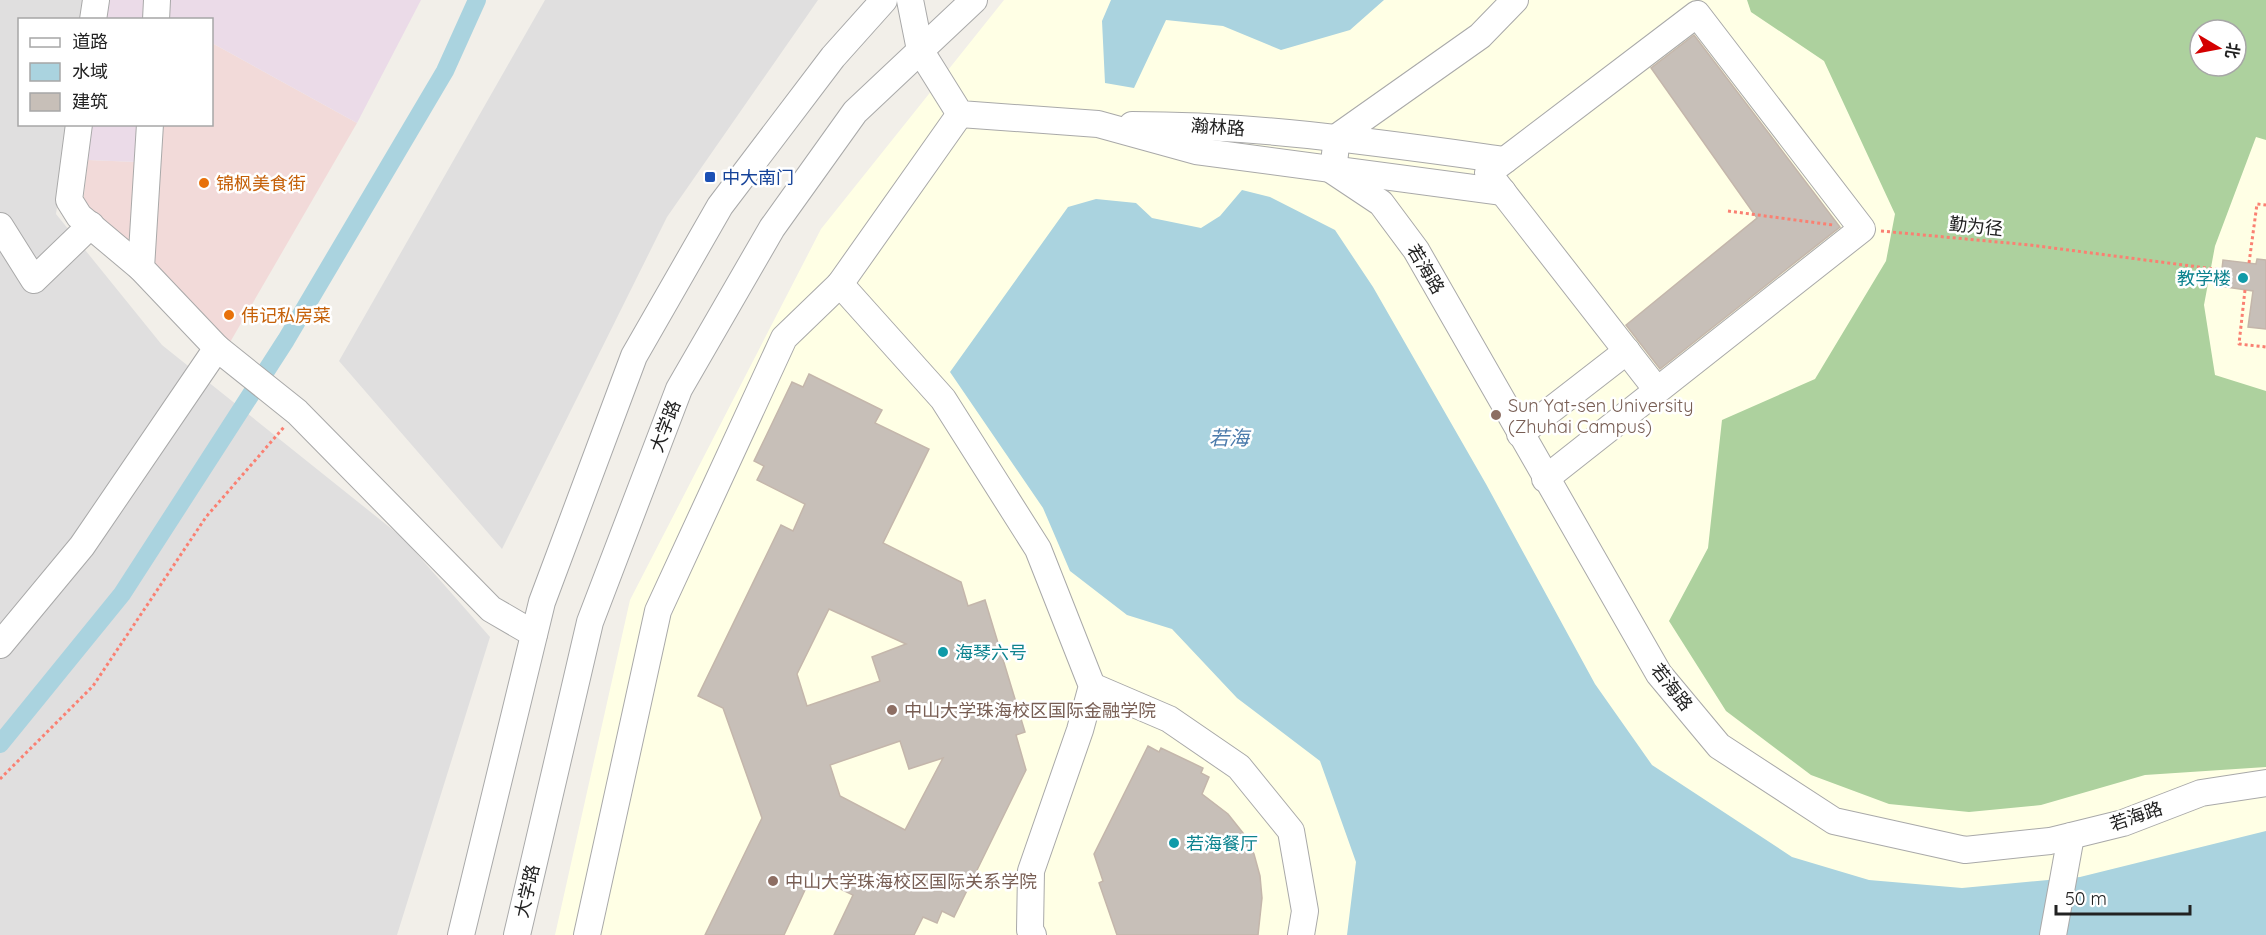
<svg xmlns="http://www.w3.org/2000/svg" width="2266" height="935" font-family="Quicksand,'Noto Sans SC',sans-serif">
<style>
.residential{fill:#e0dfdf}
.commercial{fill:#f2dad9}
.industrial{fill:#ebdbe8}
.education{fill:#ffffe5;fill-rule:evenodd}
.forest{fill:#add19e;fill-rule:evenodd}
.water{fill:#aad3df}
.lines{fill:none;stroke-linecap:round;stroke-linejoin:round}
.canal{stroke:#aad3df;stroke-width:18}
.building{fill:#c7bfb8;stroke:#c4b6ab;stroke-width:1.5;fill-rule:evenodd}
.minor-casing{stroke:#a9a9a9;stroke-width:28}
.path{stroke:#fa8072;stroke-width:3;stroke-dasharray:3 3;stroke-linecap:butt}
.minor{stroke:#fff;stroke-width:26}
.transit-dot{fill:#1a4fb4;stroke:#fff;stroke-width:2}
.food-dot{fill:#e8710a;stroke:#fff;stroke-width:2}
.culture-dot{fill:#0f9aa8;stroke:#fff;stroke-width:2}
.education-dot{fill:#8d6e63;stroke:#fff;stroke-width:2}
.labels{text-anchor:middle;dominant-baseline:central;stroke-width:5;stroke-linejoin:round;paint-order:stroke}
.street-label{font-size:18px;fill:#222;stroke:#fff}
.transit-label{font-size:18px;fill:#164399;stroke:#fff;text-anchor:start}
.food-label{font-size:18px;fill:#c56008;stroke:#fff;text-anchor:start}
.culture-label{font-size:18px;fill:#0d838f;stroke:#fff;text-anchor:start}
.education-label{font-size:18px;fill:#785e54;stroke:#fff;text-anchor:start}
.water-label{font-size:20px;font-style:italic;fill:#4a7aab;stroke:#fff}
</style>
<rect width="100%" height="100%" fill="#f2efe9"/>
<g class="residential">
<path d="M0,0h85l-3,19 -62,1v104l48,1 -12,89 106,131 241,193 87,99 -93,298h-397z"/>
<path d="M545,0h273l-151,217 -165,332 -163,-188z"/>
</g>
<path class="commercial" d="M212,43l145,80 -128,221 -146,-141 5,-43 49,2 16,-37 59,-1z"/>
<g class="industrial">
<path d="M99,0h322l-64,123 -145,-80v-23h-114z"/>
<path d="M91,125h62l-16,37 -49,-2z"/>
</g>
<path class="education" d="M1004,0h1262v935h-1711l75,-335 191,-371zM2200,30h36v36h-36z"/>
<path class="forest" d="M1747,0h519v140l-10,-3 -41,109 -11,59 11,70 51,16v376l-121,8 -104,30 -72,7 -80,-8 -78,-29 -85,-64 -57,-90 39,-73 14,-128 93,-41 71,-118 9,-47 -71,-153 -73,-49zM2200,30h36v36h-36z"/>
<g class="water">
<path d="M1111,0h273l-34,30 -69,20 -58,-24 -57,-6 -32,68 -29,-5 -3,-62z"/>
<path d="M1242,190l28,7 65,33 38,57 113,197 109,200 57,81 140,92 77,23 93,8 118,-11 186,-46v104h-919l9,-73 -36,-101 -83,-63 -65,-69 -45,-14 -57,-44 -27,-63 -93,-136 118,-165 28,-8 40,4 16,15 49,10 19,-12z"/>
</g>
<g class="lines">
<path class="canal" d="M0,744l122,-150 164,-254 159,-269 32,-71"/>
</g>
<g class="building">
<path d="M1694,35l146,192 -180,142 -34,-44 131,-107 -106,-150z"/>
<path d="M2257,259l9,1v69l-18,-2 5,-36 -33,-5 3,-26 33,4z"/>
<path d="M809,374l73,36 -7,13 54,26 -46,94 78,39 7,24 17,-6 40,132 -9,3 10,35 -72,147 -12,-6 -5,12 -14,-6 -9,18h-80l19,-40 -41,-20 -28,60h-79l57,-117 -39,-110 -25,-12 83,-171 12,6 12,-27 -48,-24 7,-14 -10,-5 38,-79 11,5zM829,609l77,35 -34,13 8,24 -73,25 -10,-32zM900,741l9,28 34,-11 -38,72 -65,-34 -10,-31z"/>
<path d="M1148,746l11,6 2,-4 42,20 -2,5 8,4 -7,17 26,20 15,19 11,21 6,22 2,22 -4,37h-141l-18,-52 4,-2 -9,-27z"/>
</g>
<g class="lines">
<g class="minor-casing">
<g id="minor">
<path d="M910,0l10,50 40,64 138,10 98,27 307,41"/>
<path d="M1515,0l-35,36 -143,101 -4,34 48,32 35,47 243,424 60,72 115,75 131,29 85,-9 73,-18 78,-30 65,-10"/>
<path d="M93,20l3,-20"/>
<path d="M156,20l1,-20"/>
<path d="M79,124l-10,76 10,16 62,52"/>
<path d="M150,124l-9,144 76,80"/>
<path d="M1132,125c126,0 249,18 373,35"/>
<path d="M0,226l34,54 57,-55"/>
<path d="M840,284l103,115 95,150 54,137 -12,44 -49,141 -1,59 3,5"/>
<path d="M1520,434l107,-83"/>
<path d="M1545,479l317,-250 -165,-215 -209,159 169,217"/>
<path d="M0,645l82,-99 135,-198 80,64 194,197 43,25"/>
<path d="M1092,686l77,33 70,48 52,64 14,80 -4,24"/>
<path d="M461,935l81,-333 92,-246 86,-150 113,-149 51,-57"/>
<path d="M517,935l73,-313 89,-233 93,-161 83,-116 119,-112"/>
<path d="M587,935l71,-324 126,-273 56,-54 120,-170"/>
<path d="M2053,935l18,-99"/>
</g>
</g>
<g class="path">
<path d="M1728,211l105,14"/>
<path d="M1881,231l149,14 192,25"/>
<path d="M2249,263l8,-59 9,1"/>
<path d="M2245,290l-6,54 27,3"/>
<path d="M0,779l93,-93 113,-169 78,-90"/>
</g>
<use href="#minor" class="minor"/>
</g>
<rect class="transit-dot" x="704" y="171" width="12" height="12" rx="3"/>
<g class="food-dot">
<circle cx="204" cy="183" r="6"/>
<circle cx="229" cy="315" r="6"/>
</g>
<g class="culture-dot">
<circle cx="2243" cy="278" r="6"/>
<circle cx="943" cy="652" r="6"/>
<circle cx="1174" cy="843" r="6"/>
</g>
<g class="education-dot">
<circle cx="1496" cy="415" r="6"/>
<circle cx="892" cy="710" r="6"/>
<circle cx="773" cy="881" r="6"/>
</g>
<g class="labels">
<g class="street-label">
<text transform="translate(1218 127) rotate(4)">瀚林路</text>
<text transform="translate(1976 226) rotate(6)">勤为径</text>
<text transform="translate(1426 269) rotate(59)">若海路</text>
<text transform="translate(665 426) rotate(-69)">大学路</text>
<text transform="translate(1672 687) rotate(52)">若海路</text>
<text transform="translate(2136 816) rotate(-19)">若海路</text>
<text transform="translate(527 891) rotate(-77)">大学路</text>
</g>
<g class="transit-label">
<text x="722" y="177">中大南门</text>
</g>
<g class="food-label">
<text x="216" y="183">锦枫美食街</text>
<text x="241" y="315">伟记私房菜</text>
</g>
<g class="culture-label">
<text x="2231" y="278" text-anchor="end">教学楼</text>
<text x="955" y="652">海琴六号</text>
<text x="1186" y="843">若海餐厅</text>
</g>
<g class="education-label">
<text x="1508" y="405">Sun Yat-sen University<tspan x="1508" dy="21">(Zhuhai Campus)</tspan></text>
<text x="904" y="710">中山大学珠海校区国际金融学院</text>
<text x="785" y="881">中山大学珠海校区国际关系学院</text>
</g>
<g class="water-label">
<text x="1229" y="437">若海</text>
</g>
</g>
<rect x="18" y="18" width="195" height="108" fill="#ffffff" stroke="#a7a7a7" stroke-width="1.5"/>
<rect x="30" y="38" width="30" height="9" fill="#ffffff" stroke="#a7a7a7" stroke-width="1.5"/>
<text x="72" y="48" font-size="18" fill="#222222">道路</text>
<rect x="30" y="63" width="30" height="18" fill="#aad3df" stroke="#a7a7a7" stroke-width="1.5"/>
<text x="72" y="78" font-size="18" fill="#222222">水域</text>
<rect x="30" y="93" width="30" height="18" fill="#c7bfb8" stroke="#a7a7a7" stroke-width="1.5"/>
<text x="72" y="108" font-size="18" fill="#222222">建筑</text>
<g transform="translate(2218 48) rotate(100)"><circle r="28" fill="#ffffff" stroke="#a7a7a7" stroke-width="1.5"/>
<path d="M0-4.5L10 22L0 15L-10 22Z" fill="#d40000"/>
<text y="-9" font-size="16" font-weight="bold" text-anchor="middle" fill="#222222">北</text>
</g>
<path d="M2056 905v9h134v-9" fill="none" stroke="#222222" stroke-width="3"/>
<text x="2065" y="905" font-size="18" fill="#222222" stroke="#ffffff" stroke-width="4.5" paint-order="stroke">50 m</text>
</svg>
